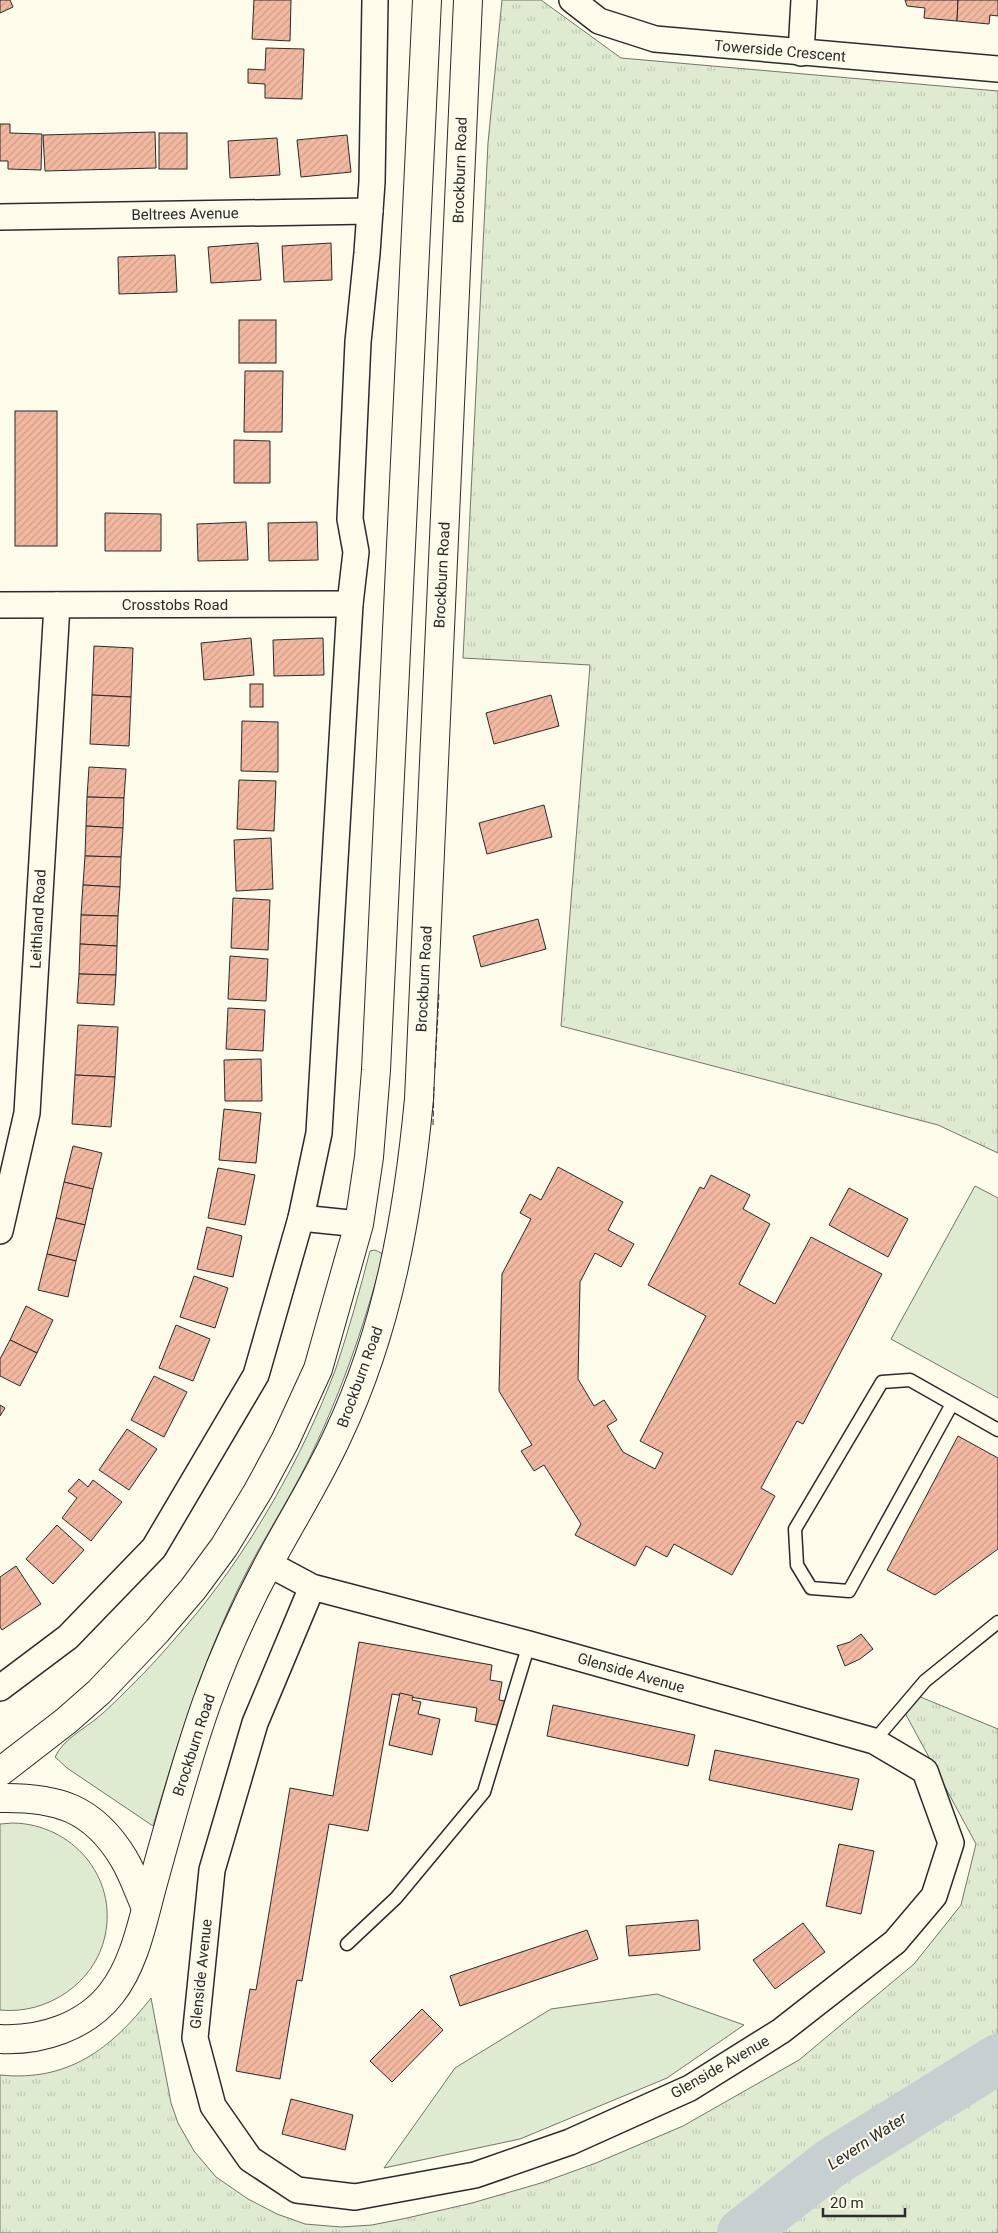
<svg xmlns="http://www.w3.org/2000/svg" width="998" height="2233" font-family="Roboto,sans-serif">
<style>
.green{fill:#deebd1;stroke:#74746e}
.park{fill:url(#park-tufts);stroke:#74746e}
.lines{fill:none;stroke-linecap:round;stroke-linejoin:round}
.river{stroke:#c7d0d0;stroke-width:50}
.building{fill:url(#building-hatch);stroke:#2b2b2b}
.service-casing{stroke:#2b2b2b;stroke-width:15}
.minor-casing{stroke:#2b2b2b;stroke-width:28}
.tertiary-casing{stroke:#2b2b2b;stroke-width:30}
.service{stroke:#fdfbea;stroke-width:12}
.minor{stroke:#fdfbea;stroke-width:25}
.tertiary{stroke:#fdfbea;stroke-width:28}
.fence{stroke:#2b2b2b;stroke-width:1;stroke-dasharray:6 2.5;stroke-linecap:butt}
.labels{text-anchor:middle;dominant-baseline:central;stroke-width:4;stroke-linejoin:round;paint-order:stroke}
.street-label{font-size:15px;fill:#2b2b2b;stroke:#fdfbea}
.water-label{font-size:16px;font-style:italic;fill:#2b2b2b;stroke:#fdfbea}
</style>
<defs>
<pattern id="park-tufts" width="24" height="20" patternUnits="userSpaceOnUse" patternTransform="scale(1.25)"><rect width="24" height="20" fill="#deebd1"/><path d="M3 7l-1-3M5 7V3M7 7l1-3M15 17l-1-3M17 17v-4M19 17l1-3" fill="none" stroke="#bfcab4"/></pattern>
<pattern id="building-hatch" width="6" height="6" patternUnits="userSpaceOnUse" patternTransform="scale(1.25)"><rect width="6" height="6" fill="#f2b8a0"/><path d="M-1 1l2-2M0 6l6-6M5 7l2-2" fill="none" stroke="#d09e8a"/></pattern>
</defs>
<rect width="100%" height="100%" fill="#fdfbea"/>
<g class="green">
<path d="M975,1186l23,12v200l-107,-59z"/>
<path d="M375,1250l8,4c-19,74 -44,145 -78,213 -21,41 -46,79 -66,120 -37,77 -62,157 -86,239l-86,-58 -12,-11c8,-17 27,-27 41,-38 11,-9 21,-19 31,-29 21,-20 40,-42 59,-64 62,-72 117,-169 150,-258 13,-39 24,-78 34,-117z"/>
<path d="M13,1823c59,1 105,54 92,113 -10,47 -58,79 -105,74v-186z"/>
<path d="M657,1994l87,31 -77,53 -147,61 -136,29 71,-100 96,-59z"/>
</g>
<g class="park">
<path d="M502,0h39l80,58 377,33v1062l-60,-28 -377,-99 29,-361 -127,-7 25,-515z"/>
<path d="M918,1696l80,33v504h-998v-158c68,7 111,-26 151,-77l20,105 7,20 16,28 22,26 32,22 29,15 28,10 36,3 31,-2 35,-7 65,-15 69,-20 55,-20 87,-37 116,-66 115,-96 47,-59 15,-61 -71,-131z"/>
</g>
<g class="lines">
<path class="river" d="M742,2233l89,-70 167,-104"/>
</g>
<g class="building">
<path d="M0,0h10l3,7 -13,6z"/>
<path d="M254,0h37l-1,41 -38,-2z"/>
<path d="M905,0h53l-1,21 -33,-3 1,-10 -18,-2z"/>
<path d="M958,0h40v16l-8,-1 -1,9 -32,-3z"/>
<path d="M266,48l38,1 -2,50 -37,-1v-14l-17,-1v-14l17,1z"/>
<path d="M0,124h10v9l32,1 -1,36 -33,-1v-8h-8z"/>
<path d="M155,132l1,36 -111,3 -2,-36z"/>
<rect x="159" y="133" width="28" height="36"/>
<path d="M347,135l4,37 -50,5 -4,-37z"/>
<path d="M277,138l3,37 -50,3 -2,-37z"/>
<path d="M258,243l3,37 -50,3 -3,-36z"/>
<path d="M331,243l1,37 -48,2 -2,-36z"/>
<path d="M175,255l2,37 -58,2 -1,-37z"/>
<rect x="239" y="320" width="37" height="43"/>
<path d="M245,371h38l-1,61h-38z"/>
<rect x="15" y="411" width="42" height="135"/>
<path d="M234,440l36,1v42h-36z"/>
<path d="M105,513l56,1v37h-56z"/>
<path d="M246,522l2,38 -50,1 -1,-37z"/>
<path d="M317,522l1,38 -49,1 -1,-38z"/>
<path d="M251,638l3,37 -50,5 -3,-37z"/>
<path d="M323,638l1,37 -50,1 -1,-36z"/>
<path d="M94,646l39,2 -2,49 -39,-2z"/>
<rect x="250" y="684" width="13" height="23"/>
<path d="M92,695l39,2 -2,49 -39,-2z"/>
<path d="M551,695l8,31 -65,18 -8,-31z"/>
<path d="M242,721l36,1v50l-37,-1z"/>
<path d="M89,767l37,2 -2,29 -37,-1z"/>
<path d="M239,780l37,1 -2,50 -37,-2z"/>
<path d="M87,797l37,1 -1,30 -37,-2z"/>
<path d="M544,805l8,32 -65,17 -8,-31z"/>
<path d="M86,826l37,2 -2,29 -36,-1z"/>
<path d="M271,838l2,51 -37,2 -2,-51z"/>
<path d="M85,856l36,1 -1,30 -37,-2z"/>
<path d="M83,885l37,2 -2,29 -37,-1z"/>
<path d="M233,898l37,2 -2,50 -37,-2z"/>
<path d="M81,915l37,1 -1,30 -37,-2z"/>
<path d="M538,919l8,30 -65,18 -8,-31z"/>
<path d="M80,944l37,2 -1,29 -37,-1z"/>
<path d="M230,956l38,3 -2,42 -38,-2z"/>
<path d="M79,974l37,1 -2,30 -37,-2z"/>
<path d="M228,1008l37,2 -2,41 -37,-2z"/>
<path d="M78,1025l40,2 -3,50 -40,-2z"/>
<path d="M261,1059l1,42h-37l-1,-41z"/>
<path d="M75,1075l40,2 -4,50 -39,-3z"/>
<path d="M224,1109l37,4 -5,50 -37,-3z"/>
<path d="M73,1146l29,7 -9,36 -29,-7z"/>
<path d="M558,1167l65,35 -15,28 26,14 -13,23 -26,-14 -15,29 -2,97 16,27 10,-6 13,20 -10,6 16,26 32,17 8,-16 -23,-12 66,-125 -58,-31 52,-98 4,2 7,-14 39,20 -7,14 27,15 -31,60 36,20 36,-67 71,37 -79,150 -6,-3 -36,67 14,8 -43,79 -58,-31 -7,13 -21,-11 -11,20 -60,-31 6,-11 -37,-59 -10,6 -13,-20 11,-6 -33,-54 3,-117 29,-55 -11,-6 10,-19 11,6z"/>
<path d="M218,1168l37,7 -10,50 -37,-7z"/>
<path d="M64,1182l29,7 -8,36 -29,-7z"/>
<path d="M849,1188l59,31 -20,38 -59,-32z"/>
<path d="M56,1218l29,7 -9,36 -29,-7z"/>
<path d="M207,1227l35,9 -9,41 -36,-8z"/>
<path d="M47,1254l29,7 -8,36 -30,-7z"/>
<path d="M194,1276l34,12 -13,40 -35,-11z"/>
<path d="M26,1306l27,14 -16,33 -27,-13z"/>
<path d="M176,1325l34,14 -17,42 -34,-13z"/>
<path d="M10,1340l27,13 -17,33 -20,-10v-17z"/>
<path d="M154,1376l33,16 -23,45 -33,-17z"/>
<path d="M0,1405l5,3 -5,8z"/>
<path d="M127,1429l30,20 -28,41 -30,-20z"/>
<path d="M958,1436l40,22v91l-63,46 -48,-25z"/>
<path d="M79,1479l9,8 5,-7 29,22 -31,39 -29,-23 15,-20 -9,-7z"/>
<path d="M57,1525l27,25 -31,34 -27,-25z"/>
<path d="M16,1566l25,38 -39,26 -2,-3v-50z"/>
<path d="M861,1634l12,15 -13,10 -15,7 -8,-20 13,-4z"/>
<path d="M359,1642l133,23 -2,15 12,2 -3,18 6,1 -4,25 -26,-5 2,-13 -85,-14 -24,137 -39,-7 -27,157 -5,-1 -17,99 -44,-8 14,-82 6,1 34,-202 43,8z"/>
<path d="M400,1693l13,3 -1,4 9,2 -3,12 22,5 -8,36 -43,-10z"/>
<path d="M553,1705l142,30 -7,31 -141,-30z"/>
<path d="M715,1750l144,29 -7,31 -143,-30z"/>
<path d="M839,1844l35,7 -13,63 -35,-8z"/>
<path d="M698,1920l2,30 -71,6 -3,-30z"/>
<path d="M803,1923l22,29 -50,37 -22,-29z"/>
<path d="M587,1930l11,29 -138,47 -10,-30z"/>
<path d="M422,2009l21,21 -51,52 -22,-21z"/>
<path d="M291,2099l62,16 -8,35 -63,-16z"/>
</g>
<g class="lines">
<g class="service-casing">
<g id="service">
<path d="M952,1404l-103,187 -38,-3 -14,-23 -2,-36 87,-147 28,-2 88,50"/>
<path d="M874,1741l51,-60 73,-59"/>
<path d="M347,1944l49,-46 88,-106 45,-148"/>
</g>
</g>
<g class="minor-casing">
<g id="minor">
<path d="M572,0l27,21 56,18 343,30"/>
<path d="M801,53l3,-53"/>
<path d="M0,217l370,-6"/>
<path d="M0,605l350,-1"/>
<path d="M301,1218l58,6"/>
<path d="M0,1231l27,-118 30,-508"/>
<path d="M269,1564l43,23 217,57 345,97 51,30 26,72 -17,53 -39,46 -114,89 -91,57 -120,54 -95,33 -120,22 -58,-7 -47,-31 -37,-53 -18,-68 17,-168 43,-147 57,-136"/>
<path d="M0,1688l68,-51 86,-89 102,-173 45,-157 18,-85 31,-529 6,-52 -6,-33 8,-177 9,-89 5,-71 3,-182"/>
</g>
</g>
<g class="tertiary-casing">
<g id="tertiary">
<path d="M0,1772l66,-51 33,-29 58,-61 36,-42 31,-42 34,-56 27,-50 33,-72 41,-145 10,-67 7,-87 51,-1070"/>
<path d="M0,1798c56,-1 93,9 124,61 9,15 15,33 22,49"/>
<path d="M0,2039c41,2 85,-12 111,-45 24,-30 32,-75 42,-111 17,-61 33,-122 54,-181 17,-48 38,-94 62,-139 23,-43 49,-84 69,-128 50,-106 70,-220 81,-336l49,-1099"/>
</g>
</g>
<use href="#service" class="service"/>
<use href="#minor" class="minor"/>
<use href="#tertiary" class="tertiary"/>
<g class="fence">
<path d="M435,1068l4,-75"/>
<path d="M433,1125l1,-38"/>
</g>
</g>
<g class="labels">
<g class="street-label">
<text transform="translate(780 51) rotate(5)">Towerside Crescent</text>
<text transform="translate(460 170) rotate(-88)">Brockburn Road</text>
<text transform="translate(185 214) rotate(-1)">Beltrees Avenue</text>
<text transform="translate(442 575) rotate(-87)">Brockburn Road</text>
<text x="175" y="605">Crosstobs Road</text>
<text transform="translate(38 919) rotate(-87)">Leithland Road</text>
<text transform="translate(424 979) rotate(-87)">Brockburn Road</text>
<text transform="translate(360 1377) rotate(-70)">Brockburn Road</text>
<text transform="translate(631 1673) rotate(16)">Glenside Avenue</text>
<text transform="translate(194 1745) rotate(-72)">Brockburn Road</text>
<text transform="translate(201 1974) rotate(-84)">Glenside Avenue</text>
<text transform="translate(720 2067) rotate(-30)">Glenside Avenue</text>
</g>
<g class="water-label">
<text transform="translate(867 2141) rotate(-33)">Levern Water</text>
</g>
</g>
<path d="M823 2208v8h82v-8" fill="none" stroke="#2b2b2b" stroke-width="2.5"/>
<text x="830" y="2208" font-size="15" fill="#2b2b2b" stroke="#fdfbea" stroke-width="4" paint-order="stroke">20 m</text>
</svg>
